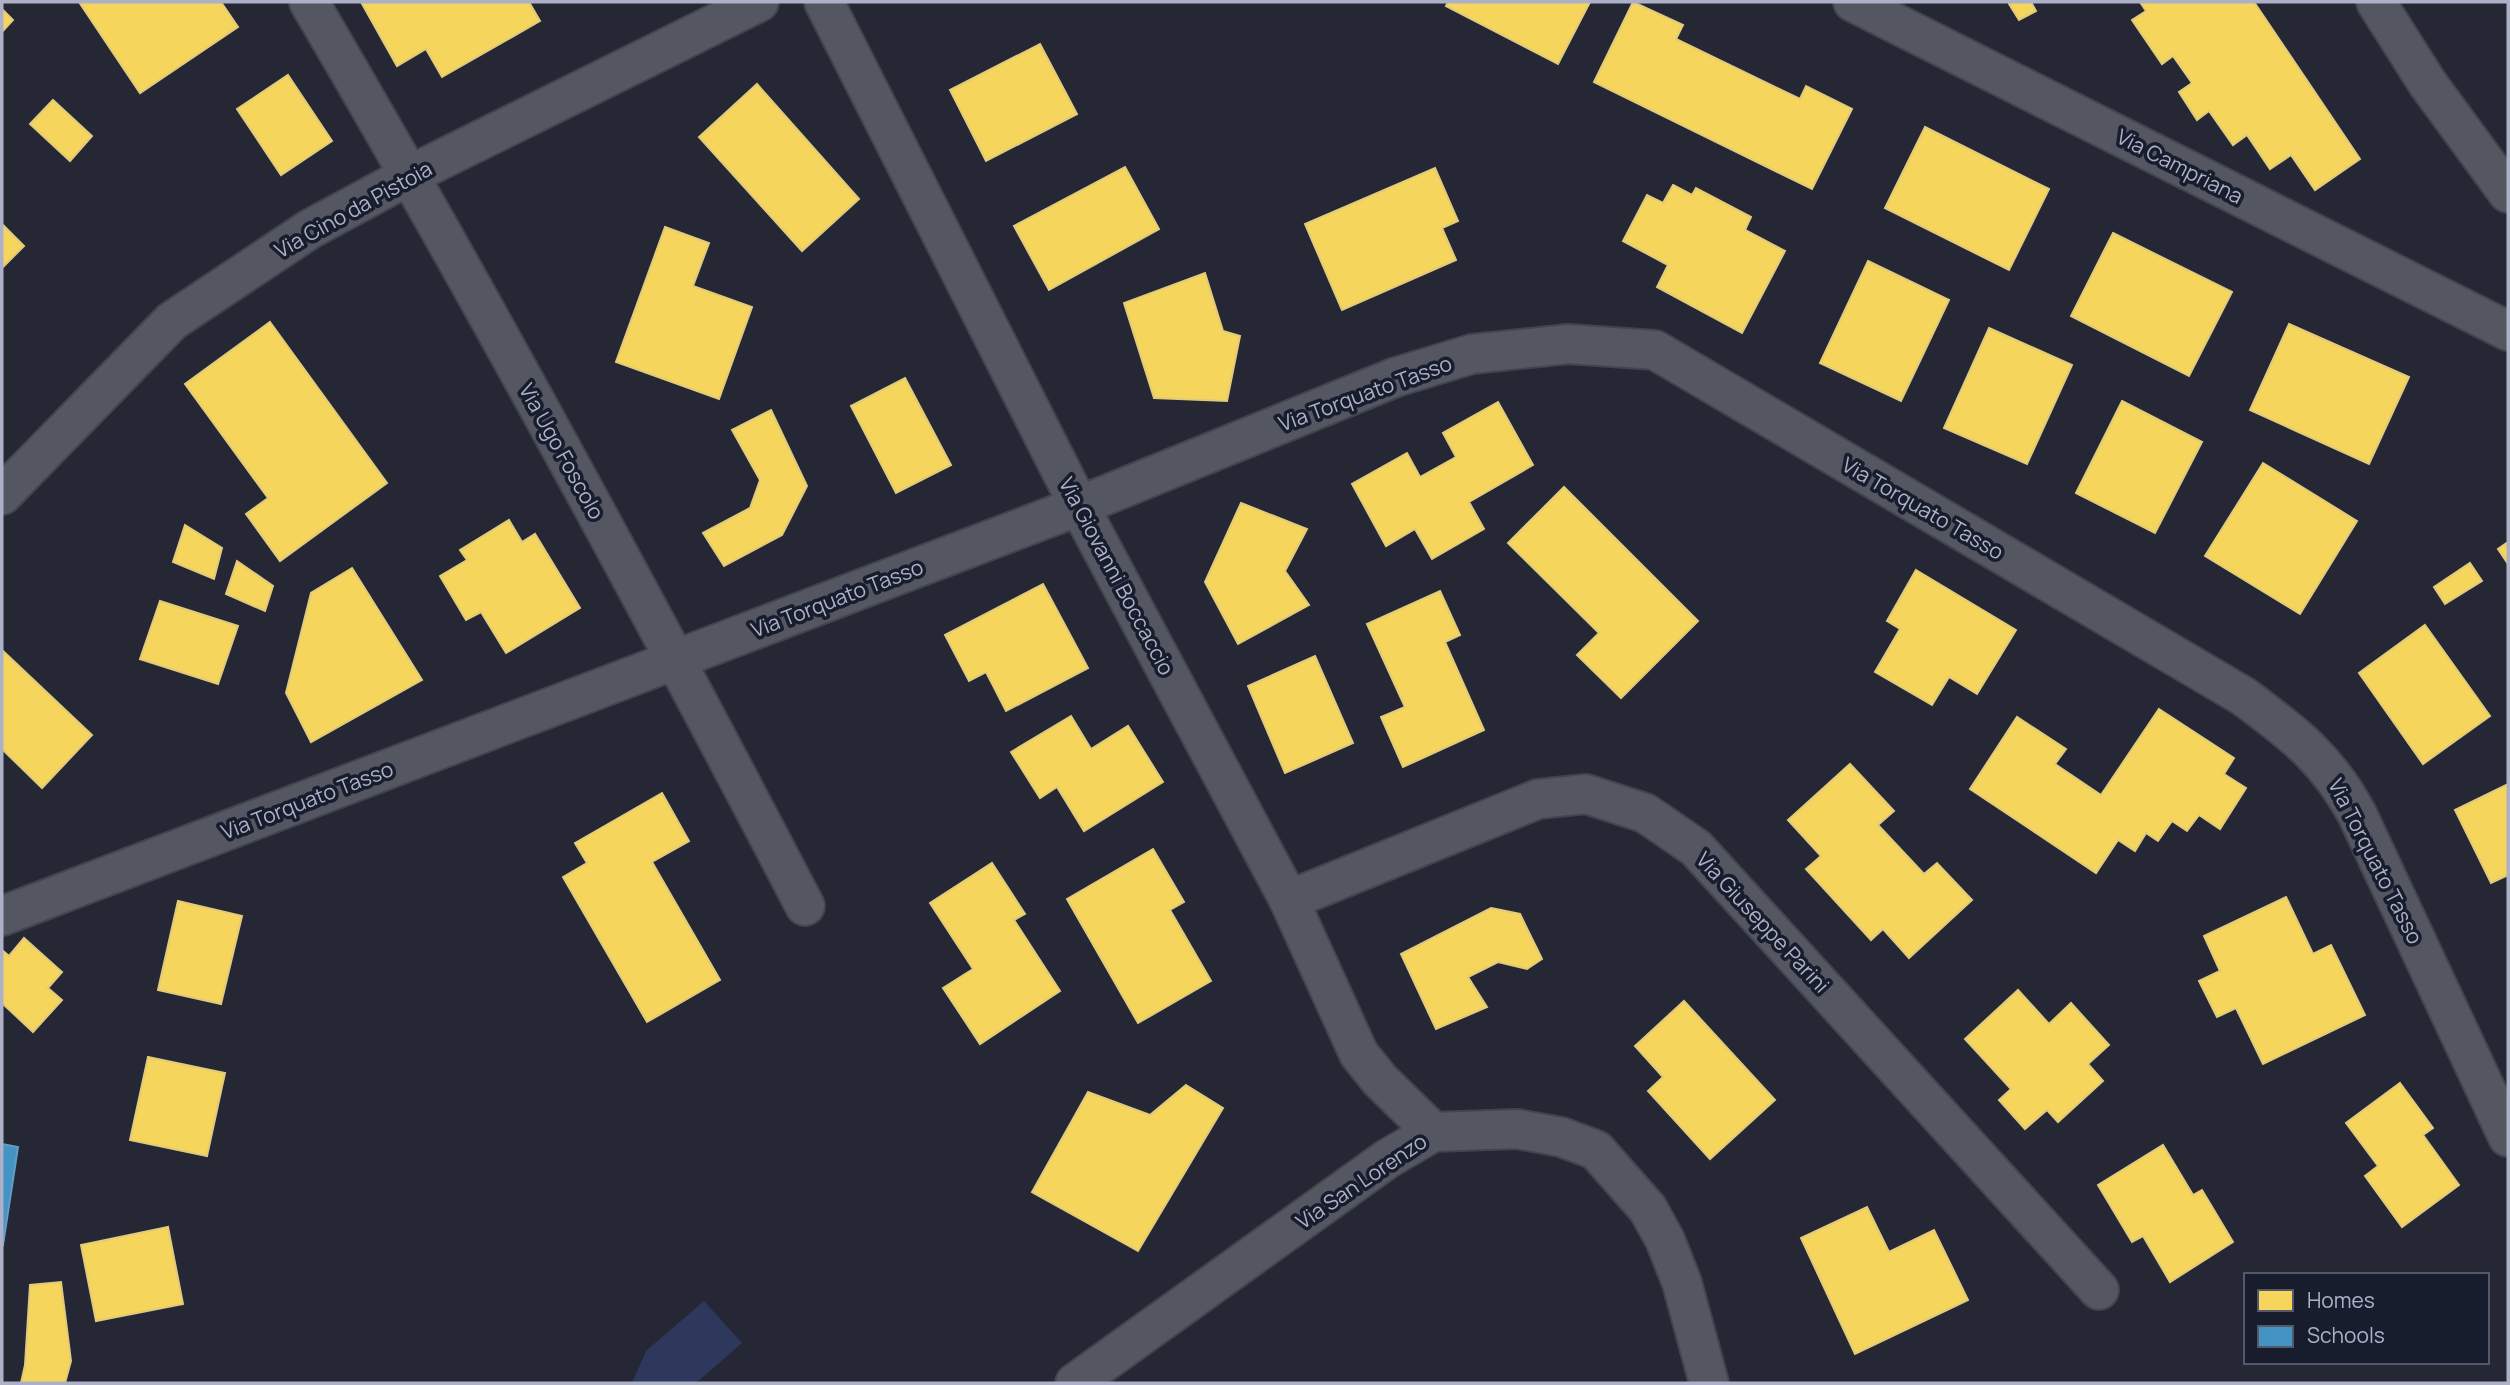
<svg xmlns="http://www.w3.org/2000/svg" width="2510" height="1385" font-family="Manrope,sans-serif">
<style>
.water{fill:#2e385d}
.homes{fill:#f6d55c;stroke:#e0ca7c;stroke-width:2}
.schools{fill:#4393c3;stroke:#639cc4;stroke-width:2}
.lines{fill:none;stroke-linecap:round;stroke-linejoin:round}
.minor-casing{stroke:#41444d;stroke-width:42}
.minor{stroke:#545762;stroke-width:38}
.labels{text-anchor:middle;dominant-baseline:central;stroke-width:7;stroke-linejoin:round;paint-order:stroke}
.street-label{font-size:21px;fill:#adb1c7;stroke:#181d2e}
</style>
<rect width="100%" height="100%" fill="#252834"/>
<path class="water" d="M704,1301l38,42 -46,40h-64l14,-32z"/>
<g class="homes">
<path d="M79,2h142l17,25 -98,66z"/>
<path d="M361,2h168l11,19 -98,56 -16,-28 -29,17z"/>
<path d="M1448,2h142l-32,62 -112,-58z"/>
<path d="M1633,2l50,23 -7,14 124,60 6,-13 46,23 -40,80 -218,-107z"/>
<path d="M2013,2h18l5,9 -17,9 -10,-16z"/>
<path d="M2140,2h114l106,157 -45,31 -24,-35 -21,14 -23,-34 -14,10 -24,-34 -12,9 -18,-28 13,-9 -19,-27 -11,8 -30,-44 14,-9z"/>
<path d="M2,9l11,11 -11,12z"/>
<path d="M1040,44l37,70 -91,47 -36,-71z"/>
<path d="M288,75l44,66 -51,34 -44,-66z"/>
<path d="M757,84l102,115 -57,52 -103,-114z"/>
<path d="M53,100l39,36 -22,25 -40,-37z"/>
<path d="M1925,127l124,62 -40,81 -124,-62z"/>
<path d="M1125,167l34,62 -110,61 -35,-64z"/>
<path d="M1435,168l23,53 -16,7 14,32 -114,50 -37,-86z"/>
<path d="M1673,185l19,10 4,-7 55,29 -6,13 40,21 -43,82 -85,-46 11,-22 -45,-24 24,-46 16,8z"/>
<path d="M2,224l22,22 -22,22z"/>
<path d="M665,227l44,16 -16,43 59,21 -33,92 -103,-37z"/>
<path d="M2113,233l119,59 -43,84 -118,-60z"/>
<path d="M1868,261l81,39 -48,101 -81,-38z"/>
<path d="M1205,273l18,58 17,5 -13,65 -73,-3 -30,-95z"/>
<path d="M270,322l117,161 -107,78 -34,-47 22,-16 -83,-114z"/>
<path d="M2289,324l120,53 -40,87 -119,-54z"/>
<path d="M1989,328l83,37 -45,99 -83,-36z"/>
<path d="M905,378l46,87 -55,28 -45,-87z"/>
<path d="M2122,401l80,41 -47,91 -79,-40z"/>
<path d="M1498,402l35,63 -64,37 15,27 -52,30 -17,-30 -29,17 -34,-62 55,-31 13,24 36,-20 -13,-24z"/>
<path d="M771,410l36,76 -25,49 -58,31 -21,-33 47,-25 10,-28 -28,-50z"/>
<path d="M2263,463l94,58 -57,93 -95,-58z"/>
<path d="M1564,487l134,134 -77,77 -44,-43 22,-22 -91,-90z"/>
<path d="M1241,503l66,26 -22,42 24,34 -71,39 -33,-62z"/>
<path d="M509,520l13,22 13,-8 45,74 -74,45 -25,-41 -15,8 -26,-44 27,-16 -7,-10z"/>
<path d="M185,525l37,23 -8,31 -41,-17z"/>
<path d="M2508,542v22l-10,-15z"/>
<path d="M237,561l36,25 -8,25 -39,-17z"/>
<path d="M2470,563l12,18 -37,23 -11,-17z"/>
<path d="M352,568l70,112 -111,62 -25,-49 25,-100z"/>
<path d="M1916,570l100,60 -39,64 -28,-17 -17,28 -57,-33 25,-43 -13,-8z"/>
<path d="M1043,584l45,84 -82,43 -20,-39 -17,9 -24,-46z"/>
<path d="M1440,591l20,44 -15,7 39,88 -81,37 -22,-50 24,-10 -38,-83z"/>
<path d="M160,601l78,25 -20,58 -78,-25z"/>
<path d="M2425,625l65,91 -67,48 -64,-91z"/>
<path d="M2,650l90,85 -50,53 -40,-39z"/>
<path d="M1315,656l38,87 -68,30 -37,-87z"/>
<path d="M2159,709l75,49 -10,16 22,14 -26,41 -21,-14 -12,16 -15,-10 -14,20 -12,-8 -11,18 -17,-11 -22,33 -126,-84 47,-72 49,32 -11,15 46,31z"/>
<path d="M1071,716l20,33 37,-23 35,56 -79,49 -27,-44 -17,11 -29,-46z"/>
<path d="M1850,764l44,47 -16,14 46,49 13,-11 35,37 -63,58 -26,-29 -12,11 -65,-71 15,-13 -33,-36z"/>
<path d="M2508,784v91l-17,8 -36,-73z"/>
<path d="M662,793l27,48 -37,21 68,118 -73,42 -84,-145 24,-14 -12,-20z"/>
<path d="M1153,849l31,53 -14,8 41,71 -73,42 -71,-124z"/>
<path d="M992,863l33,51 -11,6 46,71 -80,53 -37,-56 30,-19 -43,-66z"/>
<path d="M2286,897l27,57 18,-9 34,70 -102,49 -27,-56 -19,9 -18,-36 21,-10 -16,-35z"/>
<path d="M178,901l64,15 -21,88 -63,-14z"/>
<path d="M1491,908l29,6 22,45 -15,10 -29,-7 -30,15 19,30 -51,22 -35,-75z"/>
<path d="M24,938l38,34 -14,16 14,12 -29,32 -31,-29v-53l7,6z"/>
<path d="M2018,990l31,34 22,-21 38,42 -21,19 15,17 -45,41 -11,-12 -22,19 -26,-29 12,-11 -46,-50z"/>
<path d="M1684,1001l91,99 -65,59 -62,-68 15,-14 -28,-31z"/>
<path d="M148,1057l77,16 -18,83 -77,-16z"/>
<path d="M2400,1083l33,45 -10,7 36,50 -57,42 -37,-51 13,-10 -32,-43z"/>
<path d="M1186,1085l37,23 -85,143 -106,-59 56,-100 62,23z"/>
<path d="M2163,1145l30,50 9,-5 31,52 -63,40 -27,-46 -11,6 -34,-57z"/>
<path d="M1867,1207l22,45 45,-22 34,70 -113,54 -54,-116z"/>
<path d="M168,1227l15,77 -87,17 -15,-76z"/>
<path d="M61,1282l10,79 -6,22h-44l4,-18 5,-80z"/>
</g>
<path class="schools" d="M2,1144l16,3 -15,98 -1,-1z"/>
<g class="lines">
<g class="minor-casing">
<g id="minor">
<path d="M309,2c174,296 337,599 496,904"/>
<path d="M824,2l255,504 210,394 70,154 21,26 53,52"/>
<path d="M1853,2l655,329"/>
<path d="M2376,2l52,82 80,109"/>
<path d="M2,495l170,-174 138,-92 100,-54 349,-173"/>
<path d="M1289,900l249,-101 48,-5 59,19 51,35 403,442"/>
<path d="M2,916l1077,-410 317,-129 76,-23 96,-10 87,6 588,346c51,38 83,61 114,118l151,323"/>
<path d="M1075,1383l312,-224 46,-27 84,-3 44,8 35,13 52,59 17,31 17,43 27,100"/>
</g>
</g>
<use href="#minor" class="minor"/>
</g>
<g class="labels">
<g class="street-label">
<text transform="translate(2180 166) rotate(27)">Via Campriana</text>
<text transform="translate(353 209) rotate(-29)">Via Cino da Pistoia</text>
<text transform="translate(1365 393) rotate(-20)">Via Torquato Tasso</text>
<text transform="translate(562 451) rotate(61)">Via Ugo Foscolo</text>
<text transform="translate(1923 508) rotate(30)">Via Torquato Tasso</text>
<text transform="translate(1117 576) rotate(62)">Via Giovanni Boccaccio</text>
<text transform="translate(837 598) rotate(-21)">Via Torquato Tasso</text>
<text transform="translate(307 800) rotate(-21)">Via Torquato Tasso</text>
<text transform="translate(2376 861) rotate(63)">Via Torquato Tasso</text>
<text transform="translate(1763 922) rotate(47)">Via Giuseppe Parini</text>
<text transform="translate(1361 1181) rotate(-34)">Via San Lorenzo</text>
</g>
</g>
<rect width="2510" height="1385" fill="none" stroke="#adb1c7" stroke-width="7"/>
<rect x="2244" y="1273" width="245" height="91" fill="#181d2e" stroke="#54586b" stroke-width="2"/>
<rect x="2258" y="1290" width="35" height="21" fill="#f6d55c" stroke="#54586b" stroke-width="2"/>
<text x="2307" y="1308" font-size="21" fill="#adb1c7">Homes</text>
<rect x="2258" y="1326" width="35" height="21" fill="#4393c3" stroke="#54586b" stroke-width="2"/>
<text x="2307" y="1343" font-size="21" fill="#adb1c7">Schools</text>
</svg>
